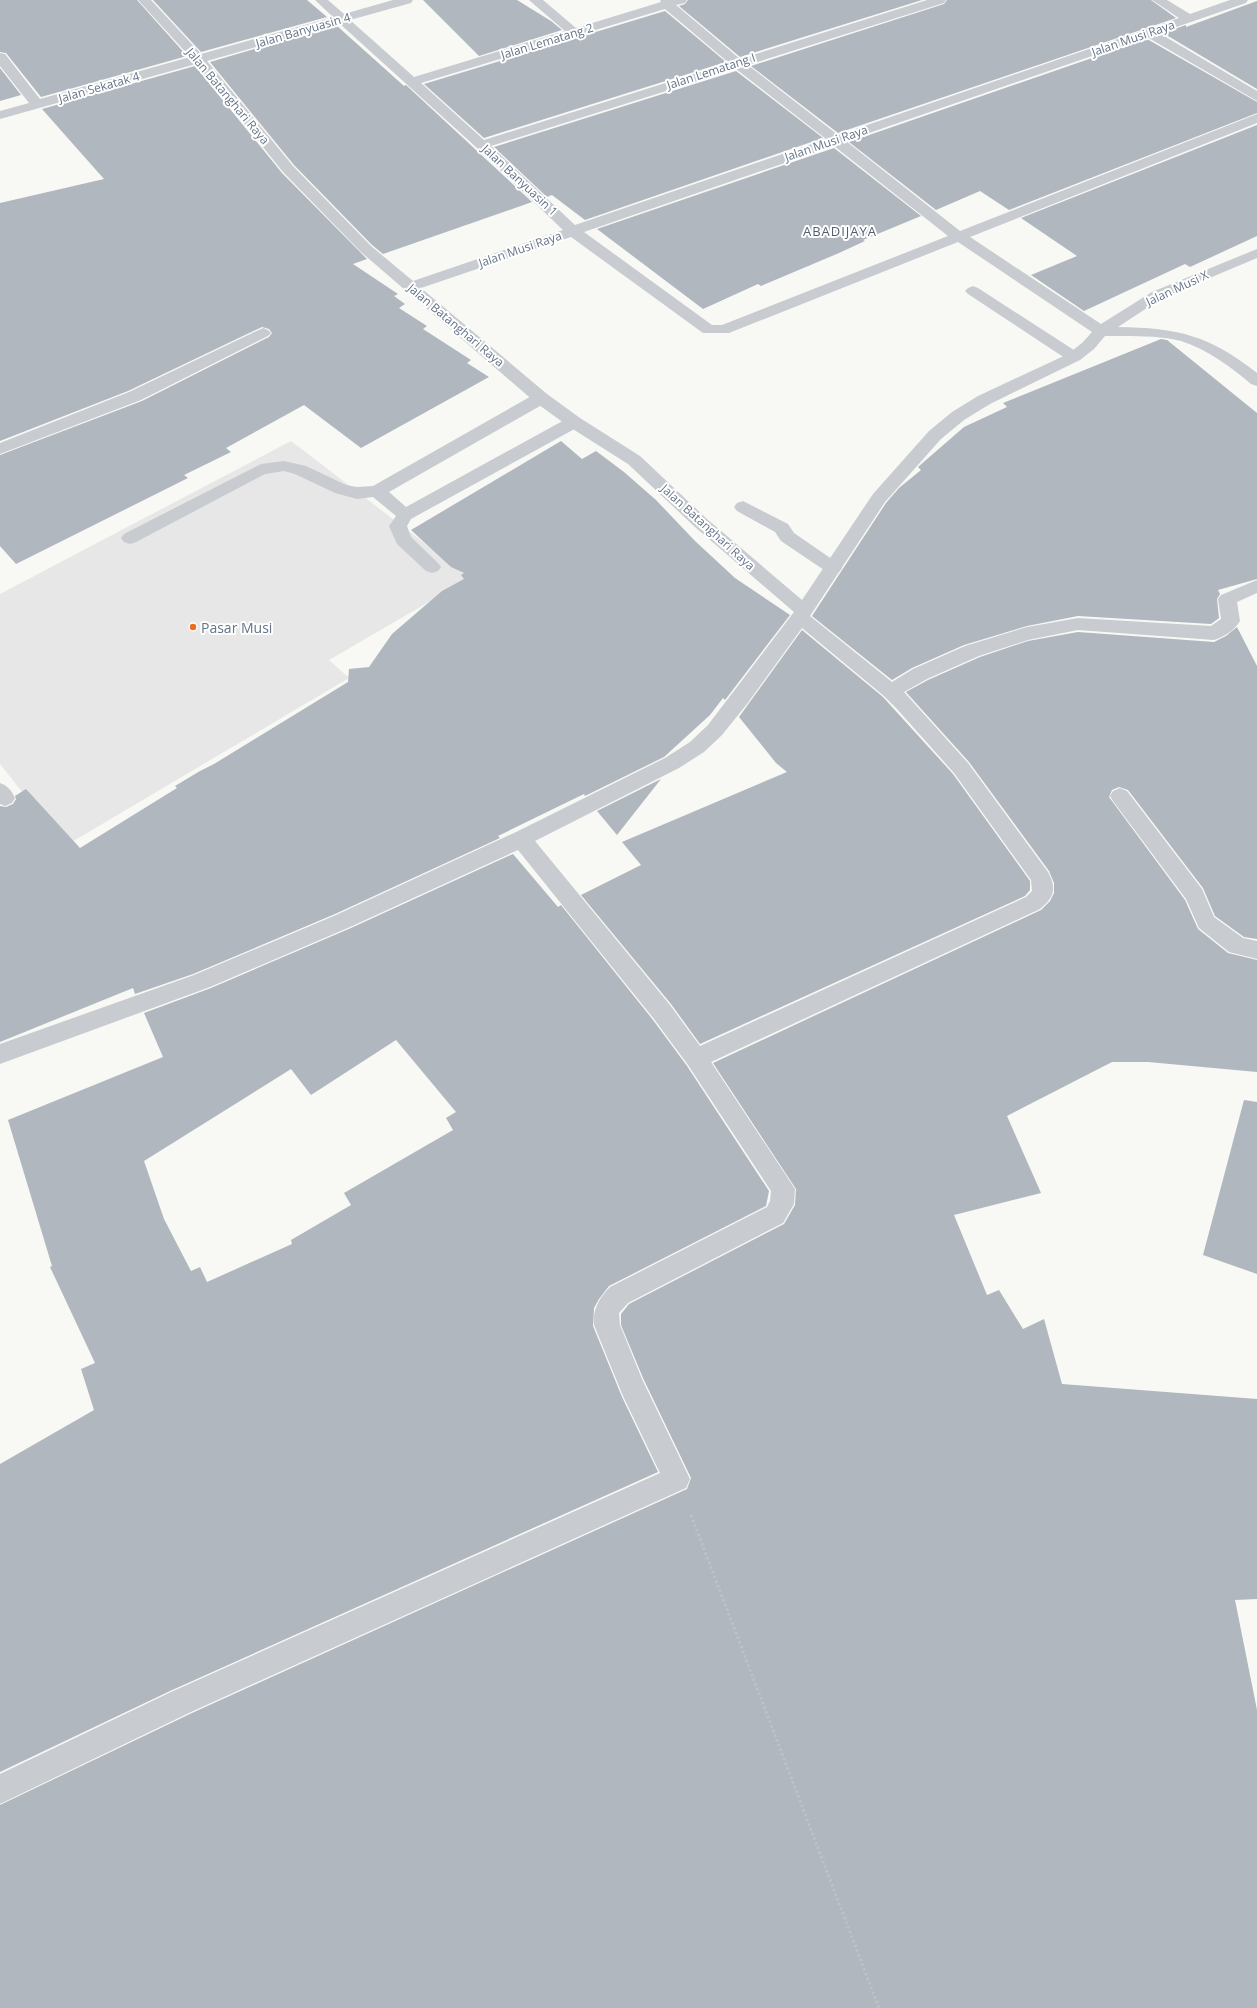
<svg xmlns="http://www.w3.org/2000/svg" width="1257" height="2008" font-family="'Open Sans',sans-serif">
<style>
.built{fill:#e6e7e6}
.building{fill:#b0b7be;fill-rule:evenodd}
.lines{fill:none;stroke-linecap:round;stroke-linejoin:round}
.path{stroke:#bfc1c4;stroke-width:3;stroke-dasharray:2.5 2.5;stroke-linecap:butt}
.lane{fill:#c8cbcf;fill-rule:evenodd}
.street{fill:#c8cbcf;fill-rule:evenodd}
.poi-dot{fill:#ef6c1e;stroke:#fff;stroke-width:1.5}
.labels{text-anchor:middle;dominant-baseline:central;stroke-width:4;stroke-linejoin:round;paint-order:stroke}
.far-street-label{font-size:12px;fill:#657488;stroke:#fff}
.far-quarter-label{font-size:13px;letter-spacing:1px;fill:#535e6d;stroke:#fff}
.poi-label{font-size:14px;fill:#657488;stroke:#fff;text-anchor:start}
</style>
<rect width="100%" height="100%" fill="#f8f8f5"/>
<path class="built" d="M291,441l179,137 -141,82 20,18 -284,168 -65,-82v-170z"/>
<g class="building">
<path d="M0,0h137l50,56 -146,41 -35,-44 -6,-1z"/>
<path d="M153,0h154l20,17 -126,35z"/>
<path d="M423,0h94l34,21 11,9 -83,26z"/>
<path d="M688,0h234l-182,57 -61,-51 6,-2z"/>
<path d="M947,0h204l25,18 -338,115 -87,-67 193,-62z"/>
<path d="M1257,1v88l-94,-56 23,-8v2z"/>
<path d="M665,11l61,51 -242,76 -60,-54z"/>
<path d="M336,25l68,61 2,-1 126,117 -149,52 -11,-9 -78,-80 -84,-103z"/>
<path d="M1147,39l110,63v11l-248,97 -29,-19 -44,19 -87,-68z"/>
<path d="M195,66l87,107 85,86 -14,5 45,30 -4,2 11,8 -6,4 28,18 -4,3 48,31 -4,3 22,14 -128,71 -57,-43 -78,43 5,4 -47,23 4,3 -172,86 -16,-18v-91l142,-54 127,-64 3,-4 -3,-4 -7,-2 -134,64 -128,50v-238l104,-24 -62,-70z"/>
<path d="M0,68l21,27 -21,6z"/>
<path d="M736,71l87,67 -238,82 -33,-25 -5,2 -53,-50z"/>
<path d="M1257,125v111l-67,31 -5,-3 -101,47 -53,-36 46,-19 -56,-38z"/>
<path d="M834,148l87,68 -58,24 2,1 -26,12 -78,33 -3,-2 -55,25 -106,-80z"/>
<path d="M1161,339l6,1 90,73v166l-39,11 2,4 -3,5 2,19 -8,6 -133,-8 -51,10 -63,19 -52,23 -20,12 -80,-64 74,-113 13,-15 22,-18 -3,-3 46,-40 43,-20 -4,-4z"/>
<path d="M561,441l21,18 14,-8 28,21 32,28 39,41 40,37 55,37 -65,85 -2,-2 -13,17 -46,42 -79,39 -1,-2 -86,42 2,2 -165,76 -142,60 -58,20 -2,-6 -133,54v-236l6,1 7,-3 3,-5 -1,-3 11,-7 54,59 97,-60 -2,-2 25,-15 14,-7 134,-82 1,-13 20,-2 23,-33 50,-43 22,-12 -3,-4 3,-2 -13,-6 -40,-37z"/>
<path d="M1237,627l20,39v273l-13,-2 -29,-21 -12,-28 -75,-98 -9,-3 -7,3 -3,7 76,103 13,29 30,24 29,7v112l-109,-10h-36l-105,54 34,77 -87,22 33,80 12,-5 24,39 21,-10 18,65 195,15v200l-22,1 22,110v298h-1257v-203l192,-92 495,-224 4,-11 -48,-100 -22,-53v-11l8,-10 155,-80 11,-19 1,-16 -83,-126 328,-153 9,-9 4,-8v-10l-5,-12 -80,-109 -63,-70 22,-12 52,-23 48,-16 50,-9 136,10 12,-6z"/>
<path d="M802,630l81,67 70,77 77,107v9l-5,6 -325,148 -29,-40 -90,-109 60,-30 -19,-23 165,-70 -11,-9 -37,-46z"/>
<path d="M661,779l-44,56 -20,-24z"/>
<path d="M513,854l45,53 3,-2 92,115 34,46 82,125 -3,15 -157,80 -10,13 -5,9 -1,18 29,71 36,75 -488,219 -170,81v-308l94,-54 -13,-41 14,-6 -45,-96 2,-1 -44,-146 155,-63 -19,-44 67,-25 140,-60zM396,1040l60,72 -10,6 7,12 -109,63 7,12 -60,35 1,4 -85,38 -7,-15 -9,4 -27,-52 -20,-58 147,-92 20,26z"/>
<path d="M1244,1100l13,2v172l-54,-19z"/>
</g>
<g class="lines">
<path class="path" d="M691,1515l188,493"/>
<g class="lane">
<path d="M973,286l5,2 102,66 2,3 -2,3h-12l-100,-66 -3,-3 3,-3z"/>
<path d="M541,393l6,1 2,4 -2,4 -158,90 17,15 162,-89 6,-1 6,1 2,4 -2,4 -169,93 -4,7 4,11 27,26 3,4 -3,4 -6,2 -6,-2 -29,-27 -8,-18 7,-10 -23,-19 -16,2 -22,-6 -40,-19 -11,-3 -19,3 -129,68 -6,2 -6,-2 -3,-4 3,-4 137,-70 23,-3 22,5 40,19 11,2 16,-1 162,-92z"/>
<path d="M743,501l45,23 6,9 45,31 3,4 -3,4 -6,2 -6,-2 -46,-31 -6,-9 -38,-21 -3,-4 3,-4z"/>
<path d="M0,783c8,3 11,7 15,15l-3,5 -7,3 -5,-2z"/>
<path d="M1120,788l7,3 75,98 12,28 29,21 14,3v18l-28,-7 -30,-24 -13,-29 -73,-98 -3,-5 3,-5z"/>
</g>
<g class="street">
<path d="M138,0h13l50,54 132,-37 -18,-17h13l16,14 49,-14h20l-2,3 -61,17 64,57 151,-46 -36,-31h14l33,28 85,-26 -1,-2h27l-2,3 -9,2 64,54 187,-59h19l-2,3 -196,62 90,70 341,-117 -27,-18h15l23,14 40,-14h18l-2,3 -87,30 98,58v10l-110,-64 -301,104 114,90 297,-117v9l-287,114 131,87 51,-32 105,-43v9l-95,40 -44,29c60,1 91,8 139,46v13l-6,-2c-20,-17 -44,-35 -70,-43 -24,-6 -51,-5 -76,-5l-11,13 -14,11 -90,44 -26,16 -23,19 -56,63 -75,114 82,66 21,-13 52,-23 62,-19 51,-9 133,8 10,-7 -3,-20 3,-4 36,-15v13l-20,9 3,19c-5,9 -16,16 -26,19l-136,-10 -50,10 -49,16 -52,23 -23,13 64,71 80,109c9,17 6,25 -8,37l-329,153 84,127 -1,15 -11,19 -155,80 -9,10 1,12 22,54 48,100 -4,9 -495,224 -191,92v-30l171,-82 489,-219 -37,-77 -29,-71c-2,-15 6,-28 16,-38l157,-80 3,-6 1,-10 -83,-126 -34,-46 -136,-169 -168,77 -140,60 -210,77v-20l194,-69 142,-60 178,-82 151,-75 25,-16 18,-17 86,-113 -99,-85 -67,-63 -60,-38 -33,-24 -174,-150 -78,-80 -87,-108 -196,55v-8l29,-8 -29,-37v-13l5,1 35,45 150,-42zM665,9l64,54 -245,77 -63,-57zM339,23l138,125 86,82 -150,51 -42,-35 -78,-80 -86,-105zM736,69l90,70 -251,86 -84,-79zM834,146l114,90 -226,89h-10l-128,-93zM571,237l132,96h26l229,-91 134,90 -10,11 -14,11 -90,42 -26,16 -23,19 -56,63 -71,106 -95,-81 -67,-63 -60,-38 -33,-24 -126,-106zM802,628l82,68 13,13 57,64 77,107 1,11 -6,6 -326,149 -30,-41 -135,-164 144,-73 25,-16 18,-17 25,-31z"/>
<path d="M263,328l5,2 3,3 -3,3 -127,64 -141,54v-11l129,-51z"/>
</g>
</g>
<circle class="poi-dot" cx="193" cy="627" r="4"/>
<g class="labels">
<g class="far-street-label">
<text transform="translate(303 30) rotate(-16)">Jalan Banyuasin 4</text>
<text transform="translate(1133 38) rotate(-19)">Jalan Musi Raya</text>
<text transform="translate(547 41) rotate(-17)">Jalan Lematang 2</text>
<text transform="translate(711 71) rotate(-18)">Jalan Lematang I</text>
<text transform="translate(99 87) rotate(-16)">Jalan Sekatak 4</text>
<text transform="translate(228 96) rotate(50)">Jalan Batanghari Raya</text>
<text transform="translate(826 143) rotate(-19)">Jalan Musi Raya</text>
<text transform="translate(520 180) rotate(43)">Jalan Banyuasin 1</text>
<text transform="translate(520 249) rotate(-19)">Jalan Musi Raya</text>
<text transform="translate(1177 288) rotate(-25)">Jalan Musi X</text>
<text transform="translate(456 325) rotate(40)">Jalan Batanghari Raya</text>
<text transform="translate(708 527) rotate(42)">Jalan Batanghari Raya</text>
</g>
<g class="far-quarter-label">
<text x="840" y="231">ABADIJAYA</text>
</g>
<g class="poi-label">
<text x="201" y="627">Pasar Musi</text>
</g>
</g>
</svg>
